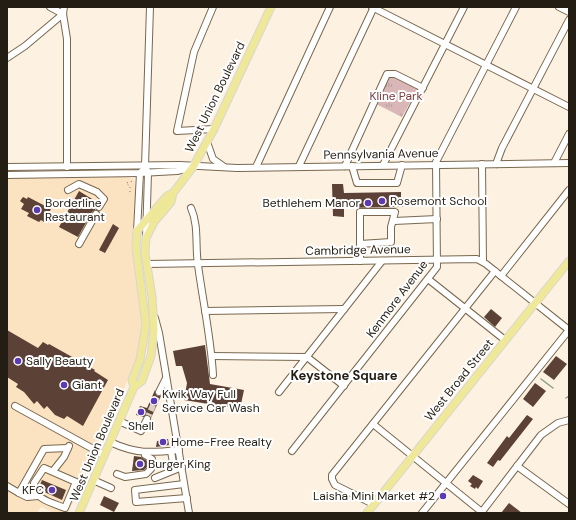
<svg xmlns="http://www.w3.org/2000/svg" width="576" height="520" font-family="'DM Sans',sans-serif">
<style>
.built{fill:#fbe2c1}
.grass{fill:url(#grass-tufts)}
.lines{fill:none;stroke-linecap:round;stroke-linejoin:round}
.stream{stroke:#8ca07e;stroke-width:1.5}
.building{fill:#5c4236}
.minor-tunnel{stroke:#dcd1c2;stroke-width:6;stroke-dasharray:6 3;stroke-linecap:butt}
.minor-casing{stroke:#796850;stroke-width:8}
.major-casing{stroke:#d8d6d5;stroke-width:9}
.path{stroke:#877d71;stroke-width:1;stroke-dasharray:1 3;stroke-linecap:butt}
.minor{stroke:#fff;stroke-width:6}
.major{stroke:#efe898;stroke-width:7}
.poi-dot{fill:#5e3ab2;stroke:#fff;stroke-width:1.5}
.labels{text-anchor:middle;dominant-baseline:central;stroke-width:4;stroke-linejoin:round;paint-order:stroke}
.park-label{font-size:12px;fill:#793e41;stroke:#fff}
.street-label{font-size:12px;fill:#241d13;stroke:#fff}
.poi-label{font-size:12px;fill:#241d13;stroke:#fff;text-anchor:start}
.neighbourhood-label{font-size:13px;font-weight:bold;fill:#241d13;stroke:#fff}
</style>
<defs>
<pattern id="grass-tufts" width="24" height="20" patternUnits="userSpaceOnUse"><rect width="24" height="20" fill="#dab7b7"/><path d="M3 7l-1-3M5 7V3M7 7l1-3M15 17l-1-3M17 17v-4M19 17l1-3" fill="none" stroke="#bb9d9c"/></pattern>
</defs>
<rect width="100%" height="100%" fill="#fdf1e1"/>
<path class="built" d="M125,177l9,2 2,10 -3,59 10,78 -3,24 -31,75 -41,88h-14l-13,-6 -4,6h-30v-335z"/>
<path class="grass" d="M394,76l24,12 -16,29 -28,-14 14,-26z"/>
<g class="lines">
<g class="stream">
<path d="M541,379l12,9"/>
<path d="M566,398l3,-2"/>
</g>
</g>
<g class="building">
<path d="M332,184h11l1,9 57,-1v7l3,-1 -1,9 -59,1v9l-11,-1z"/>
<path d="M79,191l18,11 -2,4v4l-3,2 -14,25 -19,-10z"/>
<path d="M23,197l4,2 1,-2 23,12 -7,13 -3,-2 -2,2 -12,-6 2,-3 -8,-4 3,-5 -4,-3z"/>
<path d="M113,224l6,4 -14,25 -6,-3z"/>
<path d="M491,309l11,9 -7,9 -11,-10z"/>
<path d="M7,330l31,18 5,-6 5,3 1,-1 41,23 5,3 -1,1 14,9 -25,46 -16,-10 -3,3 -9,-4 -8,-9 -3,3 -7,-8 -3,3 -10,-12 -8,-5 2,-3 -11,-7z"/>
<path d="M205,345l5,39 34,6 -4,19 -56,-9 3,-17 -5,-17h-6l-3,-15z"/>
<path d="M556,356l11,8 -13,16 -11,-8z"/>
<path d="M535,383l11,8 -13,16 -10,-8z"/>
<path d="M155,390l2,6h4l-10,22 -2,-3 -6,2 -7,-2 4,-9 7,2z"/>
<path d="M527,415l6,4 -33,42 -2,-1 -5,7 -6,-4 20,-27 2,2z"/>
<path d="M168,439l1,6 -13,2 1,-6z"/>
<path d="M134,456l7,1 6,4v6l-3,3 -12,1z"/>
<path d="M473,475l10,6 -5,8 -2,-2 -1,2 -5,-3 2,-2 -4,-3z"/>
<path d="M42,480l24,10 -4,10 -22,-10 -1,-2z"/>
<path d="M104,496l15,7 -5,9 -14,-7z"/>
<path d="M509,503l13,10h-21z"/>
</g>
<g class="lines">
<path class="minor-tunnel" d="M147,419l12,-27"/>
<g class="minor-casing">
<g id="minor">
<path d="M64,7l-1,7 4,25v128"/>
<path d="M213,7l-19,45 -17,79 37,-2"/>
<path d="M372,7l197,100"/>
<path d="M559,7l10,5"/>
<path d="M7,58l18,-12 38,-32 -13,-7"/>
<path d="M207,142l6,17 10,7"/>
<path d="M554,163l15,-29"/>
<path d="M482,164l1,97"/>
<path d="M496,164l6,-16 67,-128"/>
<path d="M383,165l81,-158"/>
<path d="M299,166l75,-159"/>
<path d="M345,166l42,-92h8l28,14"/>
<path d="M352,166l5,17h40l5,-18"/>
<path d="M7,167l173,-2 57,3 332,-5"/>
<path d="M256,167l74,-160"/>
<path d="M7,175l133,-2 37,-2 12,-3"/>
<path d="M68,190l11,-6 18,8 7,7 -5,8"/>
<path d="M191,208c8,18 4,38 7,57 5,37 13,73 15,110"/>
<path d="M394,221l43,-2"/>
<path d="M137,231l3,-58 2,-2"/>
<path d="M146,238l2,-65 -3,-7 5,-159"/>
<path d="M79,244l17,-30"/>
<path d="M360,261v-17l31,-2v-15l4,-15h-35v32"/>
<path d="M147,264l330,-5 9,5 83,66"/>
<path d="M501,276l68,-86"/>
<path d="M428,279l77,61"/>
<path d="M205,311l139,-2"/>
<path d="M155,318l4,15 30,180"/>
<path d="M212,356l95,1 37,29"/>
<path d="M159,392l7,-14"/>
<path d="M279,392l103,-131"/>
<path d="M15,406l89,49"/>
<path d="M119,421l22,10 6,-12"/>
<path d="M373,424l110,89"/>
<path d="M110,442c26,12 40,11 69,8"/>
<path d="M171,451l3,18"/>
<path d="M292,451l145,-184 -1,-105 80,-155"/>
<path d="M517,466l52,38"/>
<path d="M44,468l32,14 -11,26c-12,-5 -33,-9 -31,-25z"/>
<path d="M53,471l11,-14 5,-11"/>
<path d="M117,474l8,3 21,-3 5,-5 1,-10 -7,-4"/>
<path d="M155,478l27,-11"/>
<path d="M93,480l18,8"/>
<path d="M184,484l-49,6 1,12 51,-4"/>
<path d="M7,486l12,7 25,-44 24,-1"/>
<path d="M19,493l8,4 11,-1"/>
<path d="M373,504l-38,-19 -3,-6v-4l163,-204"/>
<path d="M422,513l147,-183"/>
<path d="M481,513l60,-78 17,-12 11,-3"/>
</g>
</g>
<g class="major-casing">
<g id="major">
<path d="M134,387l-2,-7 8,-20 6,-35 -10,-77 1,-17 30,-35 6,-3"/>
<path d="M79,513l55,-126 8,-6 9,-25 3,-26 -2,-33 -7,-44 1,-15 8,-16 17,-20 2,-9 20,-26 21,-38 57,-122"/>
<path d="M367,513l202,-252"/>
</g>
</g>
<path class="path" d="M130,192v-6l-4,-3 7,-2"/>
<use href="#minor" class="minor"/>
<use href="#major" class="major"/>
</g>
<g class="poi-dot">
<circle cx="382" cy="201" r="4"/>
<circle cx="368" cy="203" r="4"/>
<circle cx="37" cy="210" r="4"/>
<circle cx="18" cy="361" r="4"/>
<circle cx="64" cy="385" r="4"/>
<circle cx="154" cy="401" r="4"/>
<circle cx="141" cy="412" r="4"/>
<circle cx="163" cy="442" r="4"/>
<circle cx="140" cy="464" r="4"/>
<circle cx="52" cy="490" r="4"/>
<circle cx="443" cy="496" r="4"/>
</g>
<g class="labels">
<g class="park-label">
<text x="396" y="96">Kline Park</text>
</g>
<g class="street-label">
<text transform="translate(215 97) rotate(-64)">West Union Boulevard</text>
<text transform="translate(381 154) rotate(-1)">Pennsylvania Avenue</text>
<text transform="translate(358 250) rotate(-1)">Cambridge Avenue</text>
<text transform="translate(397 299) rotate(-53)">Kenmore Avenue</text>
<text transform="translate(459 380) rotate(-51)">West Broad Street</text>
<text transform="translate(97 445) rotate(-67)">West Union Boulevard</text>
</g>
<g class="poi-label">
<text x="390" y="201">Rosemont School</text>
<text x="45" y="203">Borderline<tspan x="45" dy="14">Restaurant</tspan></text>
<text x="360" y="203" text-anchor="end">Bethlehem Manor</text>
<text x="26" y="361">Sally Beauty</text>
<text x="72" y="385">Giant</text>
<text x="162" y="394">Kwik Way Full<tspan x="162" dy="14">Service Car Wash</tspan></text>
<text x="141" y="426" text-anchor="middle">Shell</text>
<text x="171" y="442">Home-Free Realty</text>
<text x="148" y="464">Burger King</text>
<text x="44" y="490" text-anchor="end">KFC</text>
<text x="435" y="496" text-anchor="end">Laisha Mini Market #2</text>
</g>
<g class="neighbourhood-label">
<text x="344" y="375">Keystone Square</text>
</g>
</g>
<rect width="576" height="520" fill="none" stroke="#241d13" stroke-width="16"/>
</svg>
